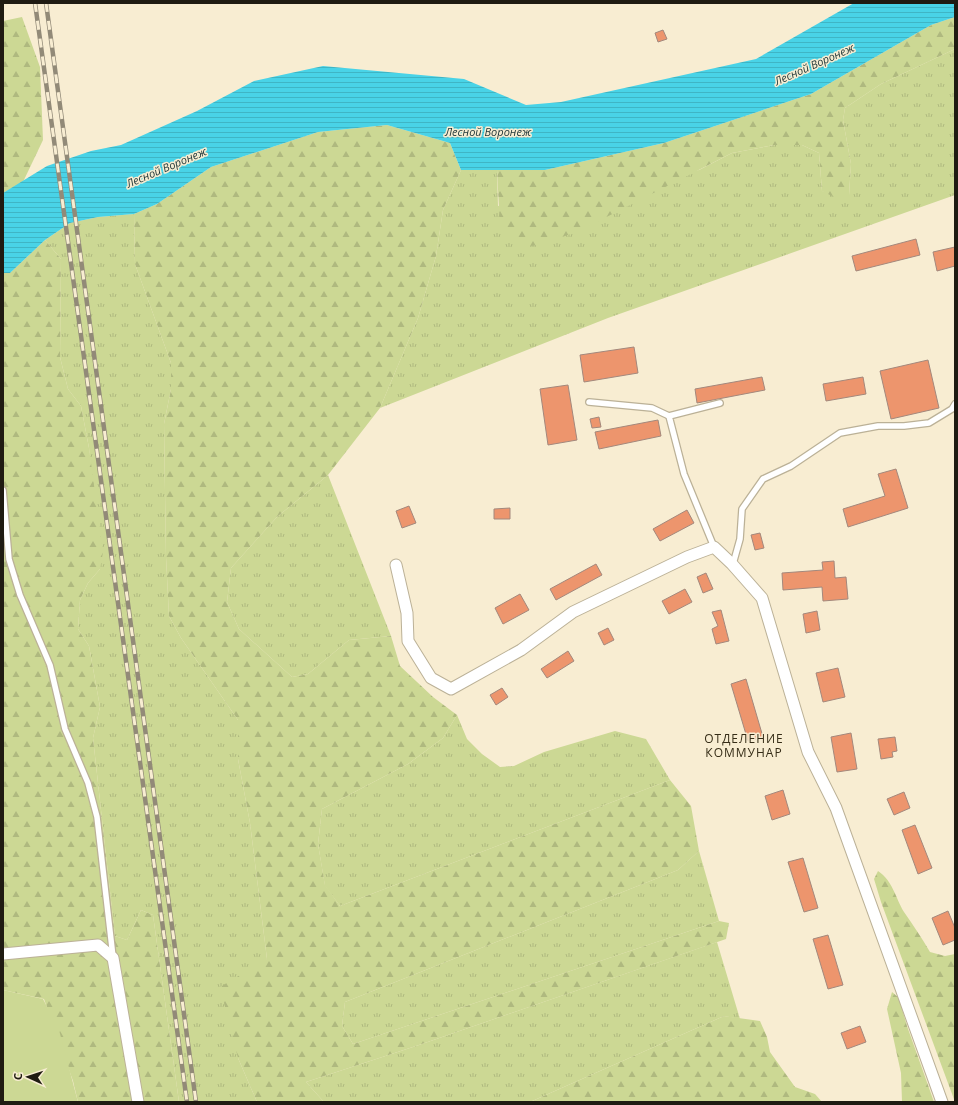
<svg xmlns="http://www.w3.org/2000/svg" width="958" height="1105" font-family="'Open Sans',sans-serif">
<style>
.grass{fill:url(#grass-tufts)}
.forest{fill:url(#forest-firs)}
.garden{fill:#ccd894}
.water{fill:url(#water-rules)}
.building{fill:#ed956d;stroke:#a3887c}
.lines{fill:none;stroke-linecap:round;stroke-linejoin:round}
.service-casing{stroke:#bbb197;stroke-width:8}
.minor-casing{stroke:#bbb197;stroke-width:13}
.service{stroke:#fff;stroke-width:5.5}
.minor{stroke:#fff;stroke-width:11}
.rail-casing{stroke:#928a78;stroke-width:4.5}
.rail{stroke:#f8edd2;stroke-width:3;stroke-dasharray:9;stroke-linecap:butt}
.labels{text-anchor:middle;dominant-baseline:central;stroke-width:3;stroke-linejoin:round;paint-order:stroke}
.water-label{font-size:11px;font-style:italic;fill:#1d3437;stroke:#f8edd2}
.quarter-label{font-size:12px;letter-spacing:1px;fill:#362d17;stroke:#f8edd2}
</style>
<defs>
<pattern id="grass-tufts" width="24" height="20" patternUnits="userSpaceOnUse"><rect width="24" height="20" fill="#ccd894"/><path d="M3 7l-1-3M5 7V3M7 7l1-3M15 17l-1-3M17 17v-4M19 17l1-3" fill="none" stroke="#afb97f"/></pattern>
<pattern id="forest-firs" width="22" height="20" patternUnits="userSpaceOnUse"><rect width="22" height="20" fill="#ccd894"/><path d="M5 1l3.5 6h-7zM16 11l3.5 6h-7z" fill="#afb97f"/></pattern>
<pattern id="water-rules" width="6" height="5" patternUnits="userSpaceOnUse"><rect width="6" height="5" fill="#49d3e7"/><path d="M0 2.5h6" fill="none" stroke="#3fb5c5"/></pattern>
</defs>
<rect width="100%" height="100%" fill="#f8edd2"/>
<g class="grass">
<path d="M955,49v146l-347,123 -228,90 38,-90 18,-62 7,-46 18,-40h36l1,36 201,-36 33,-17 42,-8h28l17,8 3,38 27,4 2,-31 -8,-44 2,-12 36,-24z"/>
<path d="M134,214l1,50 36,99v26l-7,35 2,133 3,59 12,22 57,82v39l12,64 17,136 -29,99 19,44h-78l-26,-187 -12,-5 -14,30 -12,-4 -22,-198 7,-31 -11,-61 -11,-17 2,-29 8,-17 12,-14 -11,-121 -8,-42 -13,-17 -8,-32 1,-98 -16,-19 25,-17 28,-6z"/>
<path d="M328,475l63,161 -42,4 -41,34 -16,3 -53,-48 -12,-27 4,-34 46,-51z"/>
<path d="M457,715l10,24 15,15 18,13 14,-1 30,-14 71,-21 31,8 24,41 -330,126 -15,-20 -7,-42 4,-35 86,-45 35,-26z"/>
<path d="M699,851l20,70 -366,123 -11,-18 3,-24 333,-132z"/>
<path d="M717,942l23,77 -16,-3 -194,86h-206l-18,-20 113,-37z"/>
</g>
<g class="forest">
<path d="M22,17l18,50 3,73 -20,42 -20,11v-172z"/>
<path d="M955,17v32l-74,35 -36,24 -2,12 8,44 -2,31 -9,5 -18,-9 -3,-38 -17,-8h-28l-42,8 -151,77 -40,15 -22,2 -19,-19 -3,-58h48l119,-27 147,-49 120,-69z"/>
<path d="M387,125l63,18 11,27 -18,40 -7,46 -18,62 -38,90 -52,67 -51,42 -46,51 -4,34 12,27 53,48 16,-3 41,-34 42,-4 9,30 33,31 24,18 -14,23 -35,26 -86,45 -4,35 7,41 15,21 330,-126 21,26 8,45 -21,19 -333,132 -3,24 11,18 366,-123 10,2 -3,16 -307,106 -113,37 18,20h-67l-19,-44 -18,-71 47,-28 -17,-136 -12,-64v-39l-57,-82 -12,-22 -3,-59 -2,-133 7,-35v-26l-36,-99 -1,-50 23,-10 54,-37 107,-35z"/>
<path d="M45,240l16,19 -1,98 8,32 13,17 8,42 14,104 -3,17 -12,14 -8,17 -2,29 11,17 11,61 -7,31 22,198 12,4 14,-30 12,5 26,187h-101l-5,-21 -29,-82 -41,-9v-717h7z"/>
<path d="M878,871c15,10 17,26 26,41 9,13 18,26 26,40l15,4 10,-2v148l-74,-200 -7,-23z"/>
<path d="M892,992l7,6 8,28 27,76h-32l-1,-29 -14,-64z"/>
<path d="M724,1016l36,5 7,16 3,15 25,35 20,7 7,8h-292z"/>
</g>
<path class="garden" d="M3,990l40,9 16,31 19,72h-75z"/>
<path class="water" d="M854,3h101v14l-24,8 -120,69 -147,49 -119,27h-84l-11,-27 -63,-18 -69,7 -107,35 -54,37 -23,10 -36,3 -28,6 -25,17 -35,33h-7v-80l44,-27 44,-15 30,-6 76,-34 57,-30 69,-15 141,13 62,26 35,-3 195,-43z"/>
<g class="building">
<path d="M663,30l4,9 -9,3 -3,-9z"/>
<path d="M916,239l4,16 -64,16 -4,-15z"/>
<path d="M955,247v19l-18,5 -4,-19z"/>
<path d="M634,347l4,26 -54,9 -4,-27z"/>
<path d="M928,360l11,48 -48,11 -11,-48z"/>
<path d="M762,377l3,13 -68,13 -2,-14z"/>
<path d="M863,377l3,17 -40,7 -3,-17z"/>
<path d="M568,385l9,55 -29,5 -8,-56z"/>
<path d="M599,417l2,10 -9,1 -2,-9z"/>
<path d="M658,420l3,16 -62,13 -4,-17z"/>
<path d="M896,469l12,39 -60,19 -5,-18 42,-13 -7,-22z"/>
<path d="M409,506l7,17 -14,5 -6,-17z"/>
<path d="M510,508v11h-16v-10z"/>
<path d="M687,510l7,13 -34,18 -7,-12z"/>
<path d="M760,533l4,15 -9,2 -4,-15z"/>
<path d="M834,561l1,17 11,-1 2,22 -25,2 -1,-14 -39,3 -1,-17 41,-3 -1,-8z"/>
<path d="M596,564l6,11 -46,25 -6,-11z"/>
<path d="M706,573l7,16 -10,4 -6,-16z"/>
<path d="M685,589l7,13 -23,12 -7,-13z"/>
<path d="M520,594l9,16 -26,14 -8,-16z"/>
<path d="M721,610l8,31 -13,3 -4,-15 6,-3 -6,-14z"/>
<path d="M817,611l3,19 -14,3 -3,-19z"/>
<path d="M608,628l6,12 -10,5 -6,-12z"/>
<path d="M568,651l6,10 -27,17 -6,-9z"/>
<path d="M838,668l7,29 -22,5 -7,-29z"/>
<path d="M746,679l17,58 -15,4 -17,-57z"/>
<path d="M502,688l6,9 -12,8 -6,-10z"/>
<path d="M851,733l6,36 -20,3 -6,-35z"/>
<path d="M895,737l2,14 -5,1 1,5 -12,2 -3,-20z"/>
<path d="M783,790l7,24 -18,6 -7,-24z"/>
<path d="M904,792l6,16 -16,7 -7,-16z"/>
<path d="M915,825l17,43 -14,6 -16,-44z"/>
<path d="M803,858l15,50 -14,4 -16,-50z"/>
<path d="M948,911l7,17v12l-12,5 -11,-27z"/>
<path d="M828,935l15,50 -15,4 -15,-50z"/>
<path d="M860,1026l6,16 -19,7 -6,-16z"/>
</g>
<g class="lines">
<g class="service-casing">
<g id="service">
<path d="M589,402l63,6 17,8"/>
<path d="M3,490l6,69 11,36 30,70 15,64 23,54 9,34 16,140"/>
<path d="M714,547l-30,-73 -15,-58 51,-13"/>
<path d="M733,564l7,-25 2,-30 21,-30 28,-13 49,-33 38,-7h26l25,-3 23,-14 3,-5"/>
</g>
</g>
<g class="minor-casing">
<g id="minor">
<path d="M396,565l11,48 1,28 23,37 20,11 70,-39 52,-38 114,-55 27,-10 18,17 30,34 46,154 28,56 106,294"/>
<path d="M3,954l95,-9 15,13 25,144"/>
</g>
</g>
<use href="#service" class="service"/>
<use href="#minor" class="minor"/>
<g class="rail-casing">
<g id="rail">
<path d="M35,3l152,1099"/>
<path d="M46,3l150,1099"/>
</g>
</g>
<use href="#rail" class="rail"/>
</g>
<g class="labels">
<g class="water-label">
<text transform="translate(814 64) rotate(-24)">Лесной Воронеж</text>
<text x="488" y="131">Лесной Воронеж</text>
<text transform="translate(166 167) rotate(-23)">Лесной Воронеж</text>
</g>
<g class="quarter-label">
<text x="744" y="738">ОТДЕЛЕНИЕ<tspan x="744" dy="14">КОММУНАР</tspan></text>
</g>
</g>
<rect width="958" height="1105" fill="none" stroke="#1f1b12" stroke-width="8"/>
<g transform="translate(28 1077) rotate(273)" stroke="#f8edd2" stroke-width="3" paint-order="stroke">
<path d="M0-3L7 15L0 10L-7 15Z" fill="#1f1b12"/>
<text y="-6" font-size="11" font-weight="bold" text-anchor="middle" fill="#1f1b12">С</text>
</g>
</svg>
